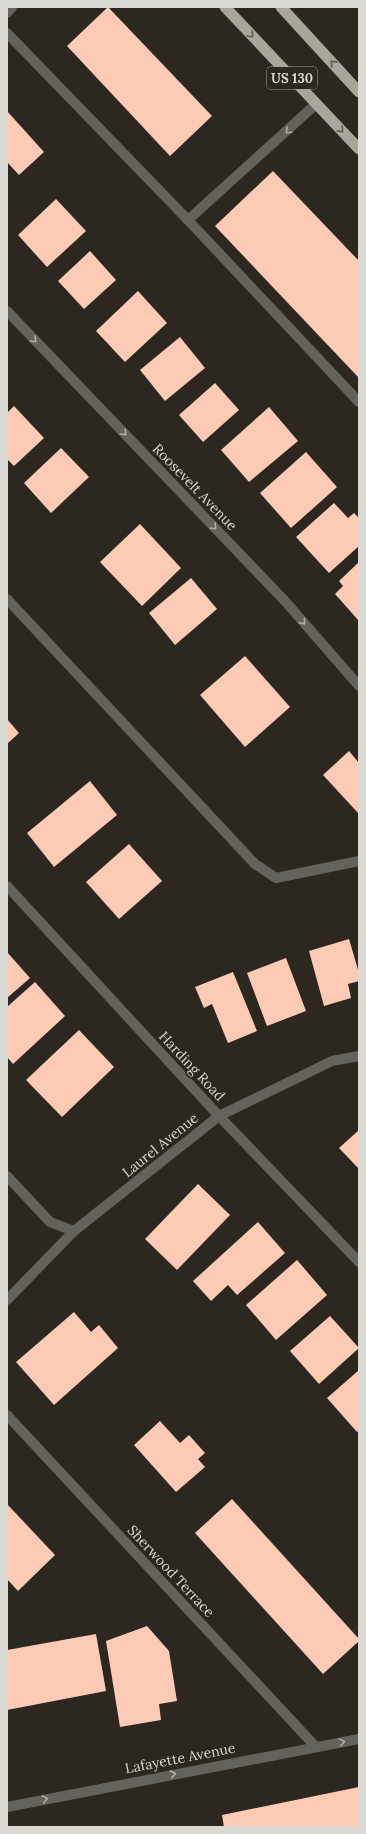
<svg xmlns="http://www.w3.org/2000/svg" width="366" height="1834" font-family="Lora,serif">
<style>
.building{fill:#fdcab5}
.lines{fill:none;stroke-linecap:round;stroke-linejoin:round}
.service{stroke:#64625d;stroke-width:10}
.minor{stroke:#64625d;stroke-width:10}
.tertiary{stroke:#64625d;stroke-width:10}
.trunk{stroke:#aaa59a;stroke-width:11}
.oneway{stroke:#5e5a50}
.oneway2{stroke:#b1afaa}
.labels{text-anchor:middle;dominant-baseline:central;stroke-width:4;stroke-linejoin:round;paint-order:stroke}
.shield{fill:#2c281f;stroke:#a6a49d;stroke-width:1}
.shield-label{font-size:13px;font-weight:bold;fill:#dbd9d3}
.street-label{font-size:14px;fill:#dbd9d3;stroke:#2c281f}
</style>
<rect width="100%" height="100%" fill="#2c281f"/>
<g class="building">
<path d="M108,7l104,109 -42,40 -103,-110z"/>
<path d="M7,111l37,41 -25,23 -12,-13z"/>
<path d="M273,171l86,90v117l-144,-152z"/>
<path d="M56,199l30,32 -39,36 -29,-32z"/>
<path d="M90,251l26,29 -32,29 -26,-28z"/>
<path d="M138,291l29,32 -42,39 -29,-31z"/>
<path d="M180,337l25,31 -40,33 -25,-31z"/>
<path d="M215,383l24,27 -36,32 -24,-27z"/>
<path d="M14,406l30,32 -30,28 -7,-7v-46z"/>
<path d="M269,407l29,34 -49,41 -28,-32z"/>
<path d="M61,448l28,29 -38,36 -27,-30z"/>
<path d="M306,452l31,35 -46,41 -31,-35z"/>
<path d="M334,503l14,15 6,-5 5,5v28l-30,27 -33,-36z"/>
<path d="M140,524l41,44 -39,38 -42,-44z"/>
<path d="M359,562v59l-24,-27 8,-8 -4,-5z"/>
<path d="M191,578l26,31 -42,36 -26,-32z"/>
<path d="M245,656l45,51 -45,40 -45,-52z"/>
<path d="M7,719l12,14 -12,11z"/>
<path d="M349,751l10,12v51l-36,-39z"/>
<path d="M90,781l27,34 -63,52 -27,-34z"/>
<path d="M129,844l33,37 -43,38 -33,-37z"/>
<path d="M349,939l10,34v8l-11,3 3,14 -27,8 -15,-55z"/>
<path d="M7,952l23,26 -23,20z"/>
<path d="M286,958l20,53 -39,15 -20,-53z"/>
<path d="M233,972l24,59 -29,12 -16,-39 -8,4 -9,-21z"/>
<path d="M35,982l30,34 -52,48 -6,-7v-50z"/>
<path d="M79,1030l35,37 -52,50 -36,-37z"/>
<path d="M359,1130v39l-20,-21z"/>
<path d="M198,1184l32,31 -53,55 -32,-31z"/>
<path d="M258,1222l27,31 -48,42 -9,-10 -17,16 -18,-20z"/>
<path d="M297,1260l30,35 -51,45 -30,-35z"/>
<path d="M74,1312l17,20 8,-7 19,23 -64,57 -38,-43z"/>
<path d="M330,1316l29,32 -40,36 -29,-33z"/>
<path d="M359,1370v61l-2,1 -30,-34z"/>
<path d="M160,1421l20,22 9,-8 16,18 -7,6 7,8 -29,25 -42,-47z"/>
<path d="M232,1499l127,140v2l-36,33 -128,-141z"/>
<path d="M7,1504l48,51 -37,36 -11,-12z"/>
<path d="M147,1626l22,25 8,50 -18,3 2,16 -41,7 -14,-86z"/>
<path d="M96,1634l10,57 -99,19v-60z"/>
<path d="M359,1787v40h-135l-2,-12z"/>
</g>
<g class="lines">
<g class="service">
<path d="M7,33l181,187 171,182"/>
<path d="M188,220l128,-116"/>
<path d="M7,599l248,265 21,14 83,-17"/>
<path d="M7,1176l43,46 24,9"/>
</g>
<g class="minor">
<path d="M7,311l278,290 74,85"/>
<path d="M7,886l212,230 140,146"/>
<path d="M7,1300l67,-69 145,-115 113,-55 27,-5"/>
<path d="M7,1415l308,331"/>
<path d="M7,1807l352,-68"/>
</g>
<path class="tertiary" d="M7,13l5,-6"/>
<g class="trunk">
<path d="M225,7l134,142"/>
<path d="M281,7l78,85"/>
</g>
</g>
<defs><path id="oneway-chevron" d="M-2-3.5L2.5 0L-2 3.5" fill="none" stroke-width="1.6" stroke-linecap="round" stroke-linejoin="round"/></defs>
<g class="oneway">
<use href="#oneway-chevron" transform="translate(251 35) rotate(47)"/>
<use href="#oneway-chevron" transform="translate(333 63) rotate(-133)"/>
<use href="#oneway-chevron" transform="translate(341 130) rotate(47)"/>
</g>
<g class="oneway2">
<use href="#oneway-chevron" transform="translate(288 131) rotate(137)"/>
<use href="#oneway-chevron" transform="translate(34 340) rotate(46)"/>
<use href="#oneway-chevron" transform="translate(124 433) rotate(46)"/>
<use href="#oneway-chevron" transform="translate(214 527) rotate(46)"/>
<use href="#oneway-chevron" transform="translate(303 622) rotate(49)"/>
<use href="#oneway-chevron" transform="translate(342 1742) rotate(-9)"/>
<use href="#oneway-chevron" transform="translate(173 1774) rotate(-11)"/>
<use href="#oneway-chevron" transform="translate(45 1799) rotate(-11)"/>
</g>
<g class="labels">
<rect class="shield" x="267" y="67" width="50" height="22" rx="3"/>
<g class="shield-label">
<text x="292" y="78">US 130</text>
</g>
<g class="street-label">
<text transform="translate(195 487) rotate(46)">Roosevelt Avenue</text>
<text transform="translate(192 1066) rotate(47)">Harding Road</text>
<text transform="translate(160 1145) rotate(-39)">Laurel Avenue</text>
<text transform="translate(171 1571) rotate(47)">Sherwood Terrace</text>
<text transform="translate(180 1758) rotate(-11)">Lafayette Avenue</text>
</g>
</g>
<rect width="366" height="1834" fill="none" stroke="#dbd9d3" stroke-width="16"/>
</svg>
